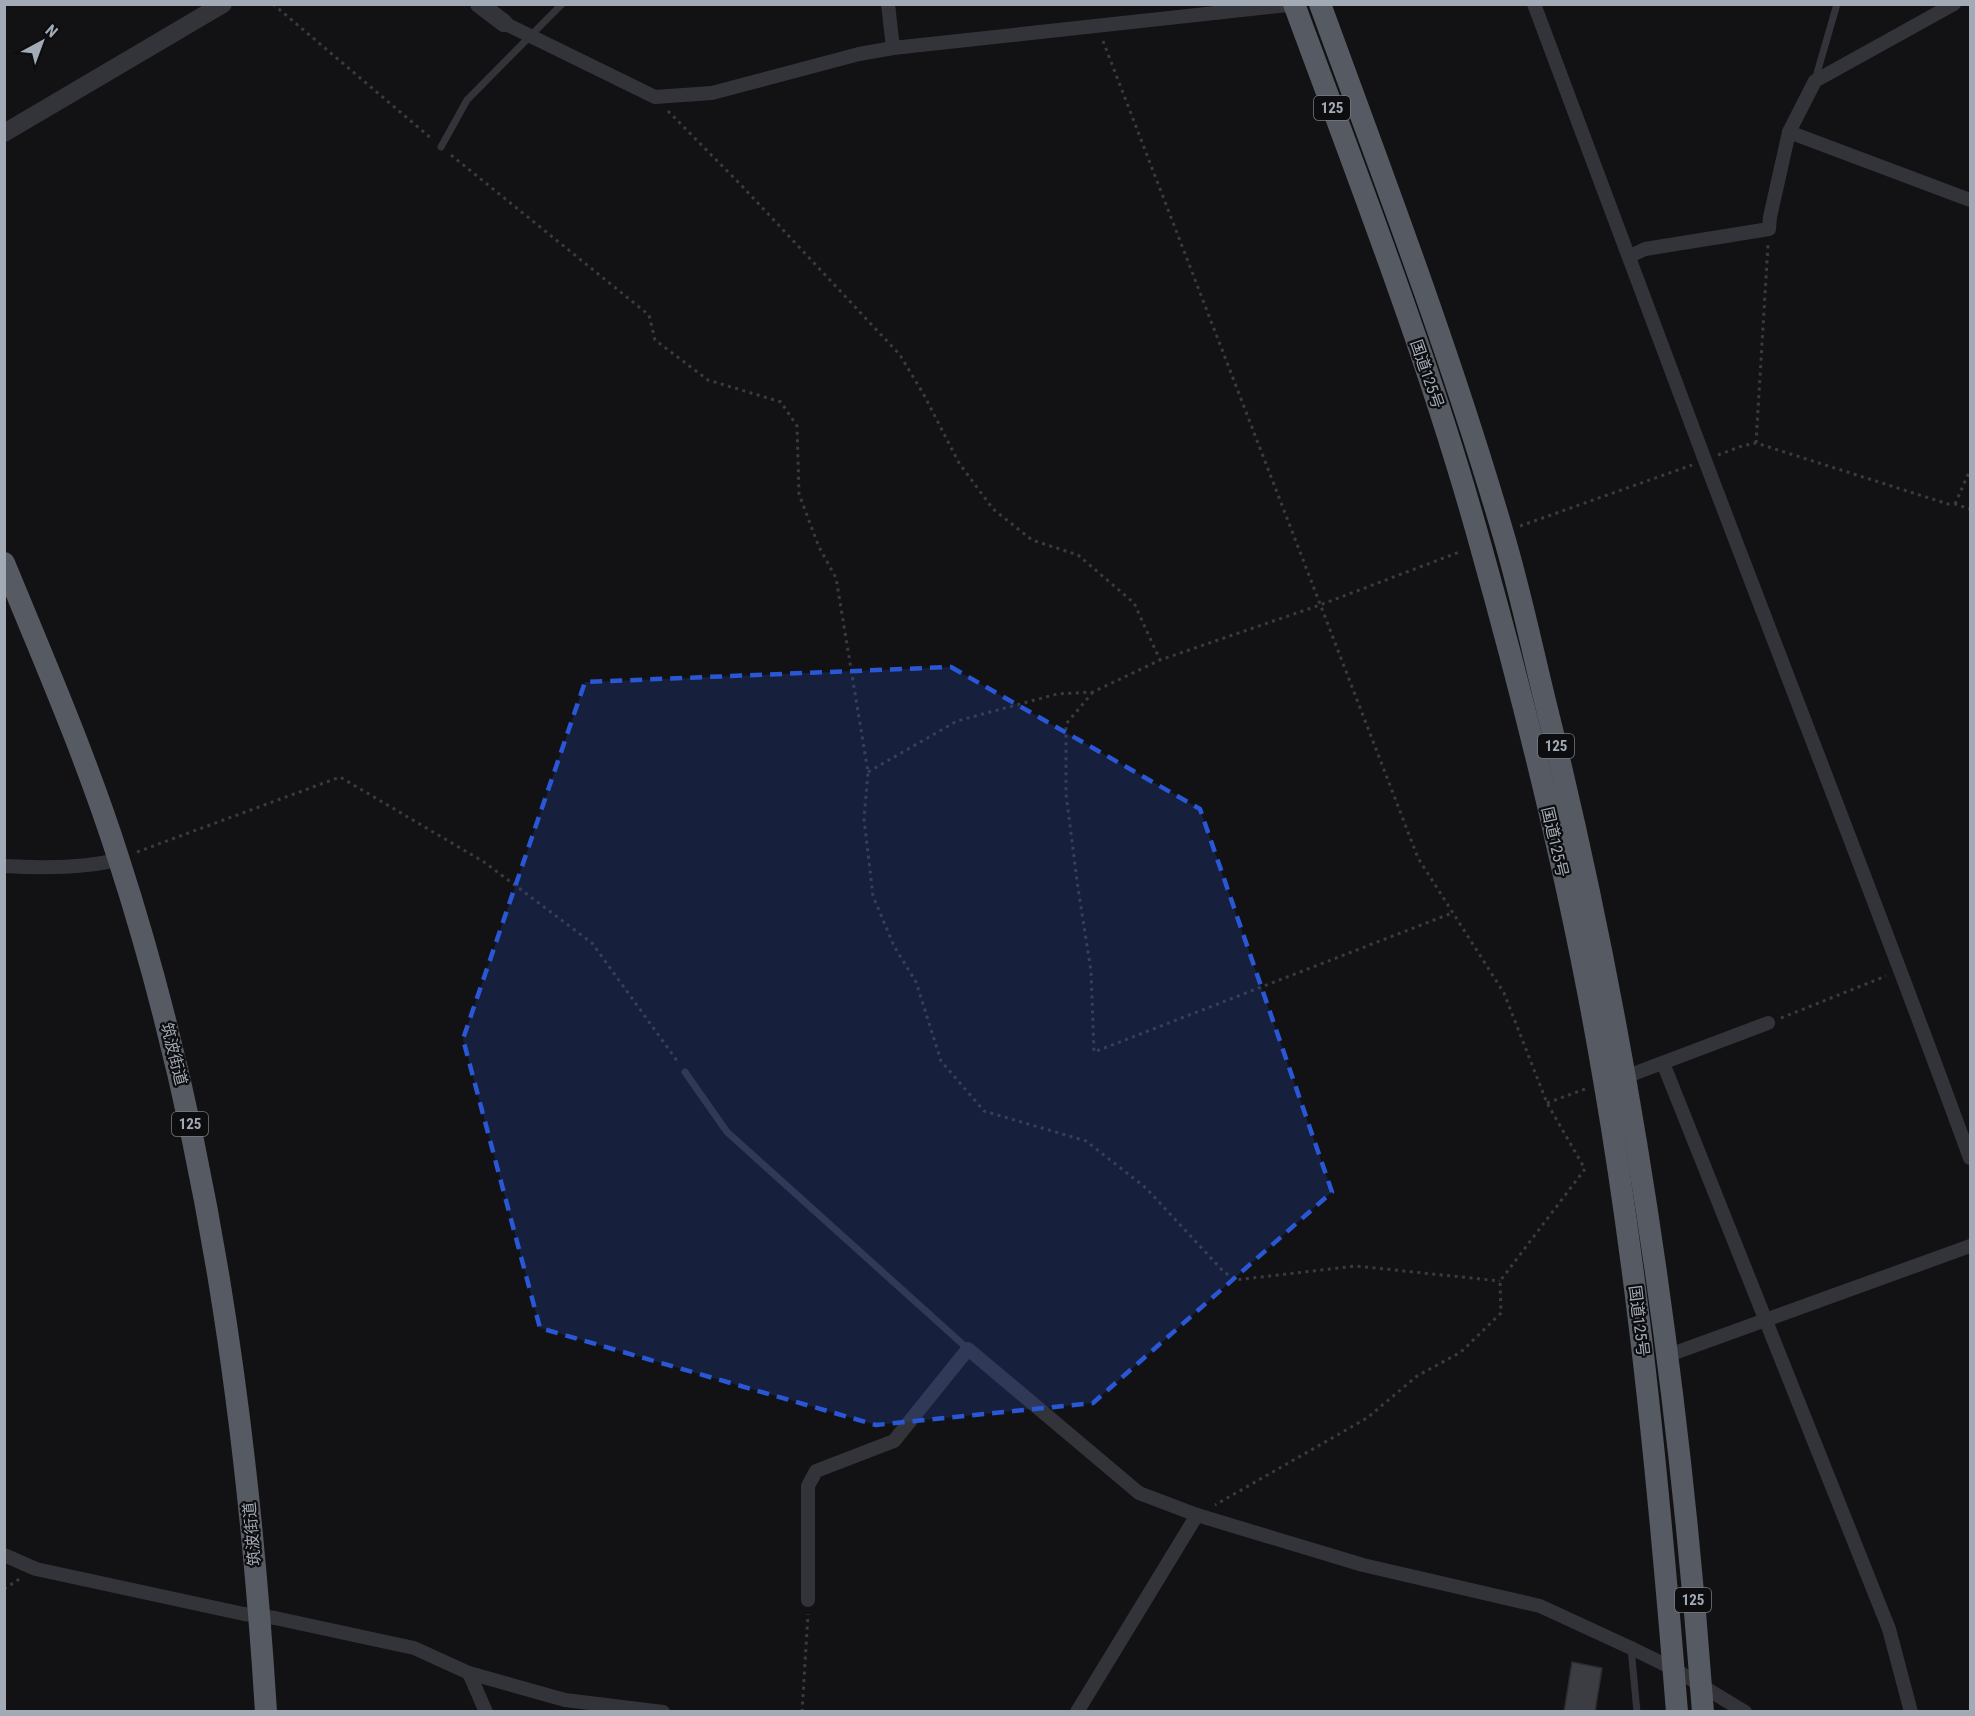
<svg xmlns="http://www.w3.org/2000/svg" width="1975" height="1716" font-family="'Roboto Condensed','Noto Sans JP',sans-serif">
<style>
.building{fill:#3c3d42;stroke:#2c2c30;stroke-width:1.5}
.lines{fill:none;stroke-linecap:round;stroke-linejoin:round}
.path{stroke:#393b40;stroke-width:3;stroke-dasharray:3 4.5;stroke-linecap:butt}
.service{stroke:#333439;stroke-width:7}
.minor{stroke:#333439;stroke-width:14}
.tertiary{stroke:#333439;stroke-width:18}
.trunk{stroke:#565a62;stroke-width:22}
.marked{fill:#2a57d5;fill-opacity:0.2;stroke:#2a57d5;stroke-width:4.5;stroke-dasharray:12 8;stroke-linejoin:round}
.labels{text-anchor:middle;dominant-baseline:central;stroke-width:4.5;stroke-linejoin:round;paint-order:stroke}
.shield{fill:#0d0d0f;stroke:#757b84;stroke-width:1.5}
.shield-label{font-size:15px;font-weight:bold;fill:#a2aab6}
.street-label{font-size:16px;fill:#a2aab6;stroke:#0d0d0f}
</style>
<rect width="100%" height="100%" fill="#121214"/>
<path class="building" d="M1572,1662l30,6 -7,44h-31z"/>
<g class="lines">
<g class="path">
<path d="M273,4l159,135"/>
<path d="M1103,41l315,817 86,135 43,110 38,66 -85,112 1,32 -40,39 -44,24 -50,42 -152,87"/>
<path d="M668,111l74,75 158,169 24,40 35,68 34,46 39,31 46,15 56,48 26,57"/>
<path d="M451,155l198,160 6,25 53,40 73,22 16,24 2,68 20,53 17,31 32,194 -4,47 9,77 21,50 22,36 25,79 43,50 102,30 60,47 77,83 12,9 121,-14 144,15"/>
<path d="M1756,443l12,-198"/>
<path d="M1718,455l24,-9 14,-3 192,61h7l15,5"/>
<path d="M1955,504l15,-34"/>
<path d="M1520,526l172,-61"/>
<path d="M1093,692l-27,32v70l12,94 13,83 3,81 358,-139"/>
<path d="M868,772l89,-51 100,-27 36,-2 67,-32 160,-55 142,-54"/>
<path d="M137,852l203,-75 144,85 108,81 86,119"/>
<path d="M1781,1018l105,-42"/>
<path d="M1547,1103l38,-14"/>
<path d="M4,1589l17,-11"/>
<path d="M802,1712l6,-98"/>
</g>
<g class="service">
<path d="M1815,80l22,-76"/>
<path d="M441,147l26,-47 95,-96"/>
<path d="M685,1072l42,60 241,217"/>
<path d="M1631,1648l6,64"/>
</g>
<g class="minor">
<path d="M888,4l5,44"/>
<path d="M1534,4c58,153 114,306 172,459 88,232 179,462 264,695"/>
<path d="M504,23l151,74 57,-4 147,-39 34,-6 405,-44"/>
<path d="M1789,132l181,68"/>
<path d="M1630,256l15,-7 124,-20 1,-12 19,-85 26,-51 139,-77"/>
<path d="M4,866c36,2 81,3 115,-7"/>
<path d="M1663,1063l226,566 22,83"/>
<path d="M1625,1077l143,-54"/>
<path d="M1669,1355l301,-109"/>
<path d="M4,1555l32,14 208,45 31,4 139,30 55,25 96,27 98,12"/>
<path d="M808,1600v-114l8,-15 78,-30 74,-92 171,144 58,22 166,50 177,41 91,42 43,21 71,43"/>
<path d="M469,1673l17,39"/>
<path d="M1077,1712l120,-197"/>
</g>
<g class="tertiary">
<path d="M479,4l25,19"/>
<path d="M4,133l219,-129"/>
</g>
<g class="trunk">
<path d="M1294,4c66,179 136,358 187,543 49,175 93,354 123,533 36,209 56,420 73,632"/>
<path d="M1320,4c64,175 130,348 182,526 17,56 29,114 43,171 83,332 133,670 158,1011"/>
<path d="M4,563c40,97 82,194 114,294 90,277 130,565 148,855"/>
</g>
</g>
<path class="marked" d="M951,667l249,142 132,383 -239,211 -217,22 -336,-97 -77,-289 122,-357z"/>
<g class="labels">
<g class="shield">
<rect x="1314" y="96" width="36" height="24" rx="4.5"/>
<rect x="1538" y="734" width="36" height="24" rx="4.5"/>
<rect x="172" y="1112" width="36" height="24" rx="4.5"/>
<rect x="1675" y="1588" width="36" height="24" rx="4.5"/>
</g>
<g class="shield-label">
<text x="1332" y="108">125</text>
<text x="1556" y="746">125</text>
<text x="190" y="1124">125</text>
<text x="1693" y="1600">125</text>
</g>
<g class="street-label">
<text transform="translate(1427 374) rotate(71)">国道125号</text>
<text transform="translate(1555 842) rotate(77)">国道125号</text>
<text transform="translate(174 1054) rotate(76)">筑波街道</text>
<text transform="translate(1639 1321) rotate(83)">国道125号</text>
<text transform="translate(252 1534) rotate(-95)">筑波街道</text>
</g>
</g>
<rect width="1975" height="1716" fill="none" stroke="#a2aab6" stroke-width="12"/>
<g transform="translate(42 42) rotate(41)" stroke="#0d0d0f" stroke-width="4.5" paint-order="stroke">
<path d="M0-4.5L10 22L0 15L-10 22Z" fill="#a2aab6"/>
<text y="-9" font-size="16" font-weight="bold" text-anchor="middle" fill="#a2aab6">N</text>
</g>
</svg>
